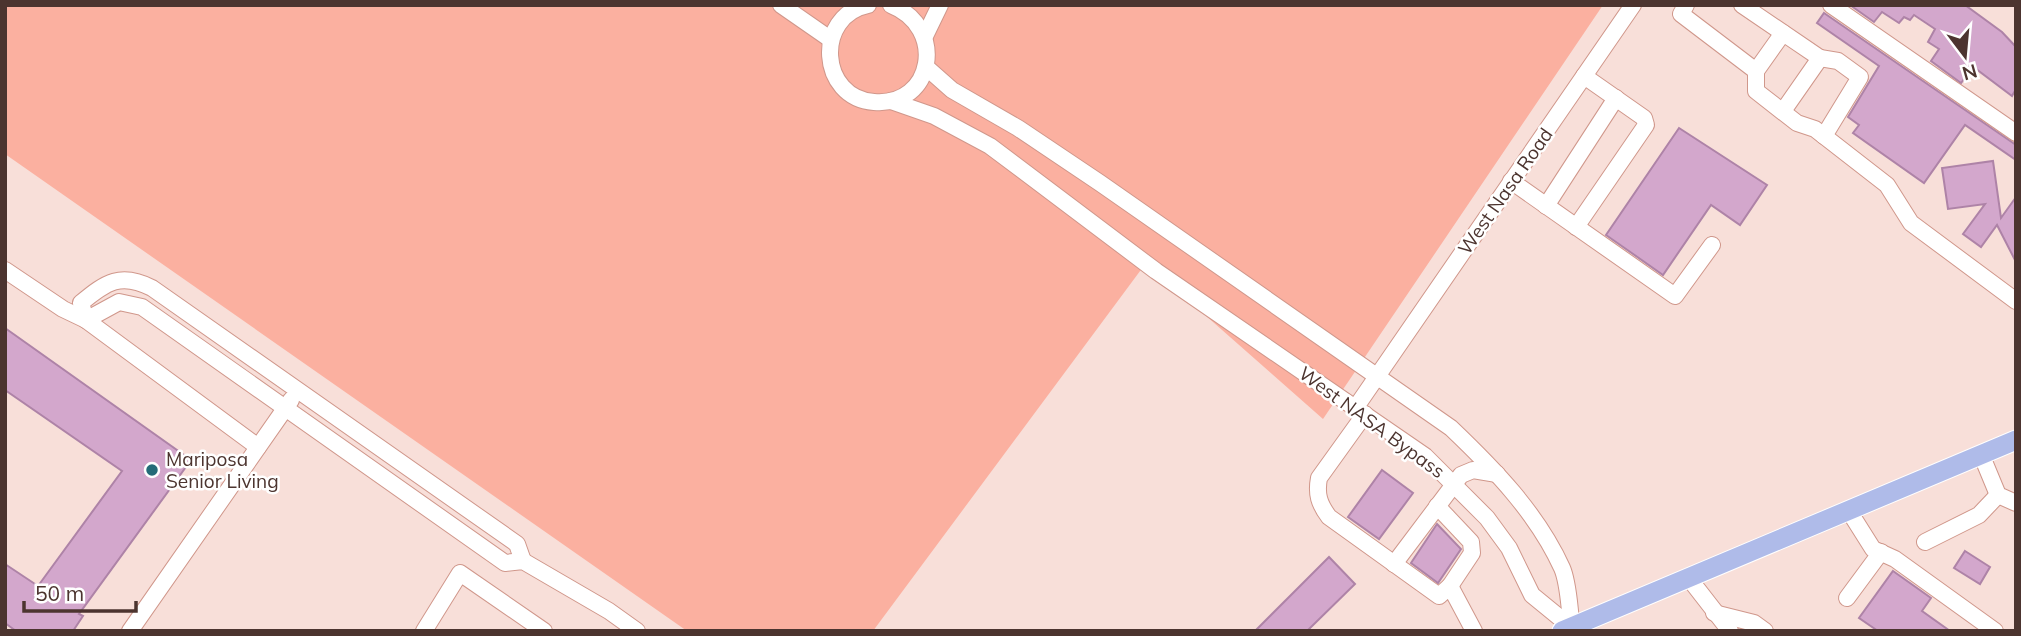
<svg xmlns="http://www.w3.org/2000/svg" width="2021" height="636" font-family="Mulish,sans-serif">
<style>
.green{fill:#fbb0a0}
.building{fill:#d3a7cc;stroke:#ae83a7;stroke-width:2}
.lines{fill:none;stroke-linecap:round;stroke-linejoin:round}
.minor-casing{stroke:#d0978b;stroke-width:18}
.major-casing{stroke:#fff;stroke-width:21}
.minor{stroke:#fff;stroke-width:16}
.major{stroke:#afbbe9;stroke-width:19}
.poi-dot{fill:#246b78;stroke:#fff;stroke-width:2.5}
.labels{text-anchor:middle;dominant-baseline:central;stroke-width:5;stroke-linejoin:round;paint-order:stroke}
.street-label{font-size:19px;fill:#4c342f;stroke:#fff}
.poi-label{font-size:19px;fill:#4c342f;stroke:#fff;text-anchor:start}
</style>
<rect width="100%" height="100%" fill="#f8dfd9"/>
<path class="green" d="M5,5h1598l-280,414 -177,-156 -273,368h-186l-682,-477z"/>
<g class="building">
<path d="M1850,5h115l37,27 14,15v42l-4,7 -36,-27 -3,4 -3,-2 -9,12 -30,-22 8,-12 -11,-7 7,-13 -21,-14 -4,5 -6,-3 -5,6 -17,-11 -8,10z"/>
<path d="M1824,13l192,132v15l-51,-35 -41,58 -71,-50 6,-8 -11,-8 31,-51 -62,-43z"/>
<path d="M1679,128l88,57 -27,40 -29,-20 -48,70 -57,-40z"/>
<path d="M1993,161l8,57 15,-21v65l-19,-37 -16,22 -18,-13 22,-30 -37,5 -6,-41z"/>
<path d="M5,328l186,132 -112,154 4,2 -10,15h-57l-11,-8v-59l33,22 84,-115 -117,-81z"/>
<path d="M1382,470l31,23 -34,46 -31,-22z"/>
<path d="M1437,524l24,25 -23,34 -27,-20z"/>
<path d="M1965,551l25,16 -10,17 -26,-16z"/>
<path d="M1329,557l26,27 -48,47h-52z"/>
<path d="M1893,571l38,27 -9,13 28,20h-72l-19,-13z"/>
</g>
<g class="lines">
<g class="minor-casing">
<g id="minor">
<path d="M781,5l49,34"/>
<path d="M868,5c-54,11 -49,93 6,97 60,5 73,-75 17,-97"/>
<path d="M1686,5l-5,9 75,57"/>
<path d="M1742,5l78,53 -37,53"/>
<path d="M1831,5l185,128"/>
<path d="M1783,33l-27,38v20l41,32 18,6 72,56 24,38 105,78"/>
<path d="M925,36l15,-31"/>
<path d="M1820,58l18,3 22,16 -36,59"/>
<path d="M926,67l26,23 66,38 82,55 351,245c43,41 86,85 111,140 7,16 7,41 10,59"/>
<path d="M891,101l43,15 56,30 166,125 269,185 62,62 22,30 23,47 44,36"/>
<path d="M1511,181l164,115 37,-51"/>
<path d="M1546,206l70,-108"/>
<path d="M1576,227l70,-102 -2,-7 -60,-42"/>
<path d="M5,270l58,39 23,11 172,127"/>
<path d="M86,320l33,-18 23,5 363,256 18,-2 86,50 28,20"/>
<path d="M86,320l-5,-17c25,-21 40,-31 71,-15l365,256 6,17"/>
<path d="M1356,407l277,-402"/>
<path d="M1365,414l-46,64c-3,16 0,26 10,39l110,79 11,-10 24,45"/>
<path d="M1981,454l17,41 18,8"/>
<path d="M1437,506l34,36 1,11 -22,33"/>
<path d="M1849,511l24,38 22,10 100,72"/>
<path d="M1925,542l54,-27 19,-20"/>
<path d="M1394,564l67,-89 12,-5 24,4"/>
<path d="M1688,577l42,54"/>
<path d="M1847,598l34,-46"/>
<path d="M1714,613l40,10 11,8"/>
<path d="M130,631l161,-231"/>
<path d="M424,631l36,-58 84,58"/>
</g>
</g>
<g class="major-casing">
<path id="major" d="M1562,631l454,-191"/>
</g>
<use href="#minor" class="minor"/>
<use href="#major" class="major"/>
</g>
<circle class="poi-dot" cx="152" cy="470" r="7"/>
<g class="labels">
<g class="street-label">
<text transform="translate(1505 191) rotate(-55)">West Nasa Road</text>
<text transform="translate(1372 422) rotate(36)">West NASA Bypass</text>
</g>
<g class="poi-label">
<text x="166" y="459">Mariposa<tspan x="166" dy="22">Senior Living</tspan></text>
</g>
</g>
<rect width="2021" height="636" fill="none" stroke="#4c342f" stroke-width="14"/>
<g transform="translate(1965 56) rotate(164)" stroke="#ffffff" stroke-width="5" paint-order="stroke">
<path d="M0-5L12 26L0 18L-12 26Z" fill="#4c342f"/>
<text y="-10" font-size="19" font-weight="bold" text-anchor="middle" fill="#4c342f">N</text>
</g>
<path d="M24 601v10h112v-10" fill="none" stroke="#4c342f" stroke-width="3.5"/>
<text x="35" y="601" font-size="21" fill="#4c342f" stroke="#ffffff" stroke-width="5" paint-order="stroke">50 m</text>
</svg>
